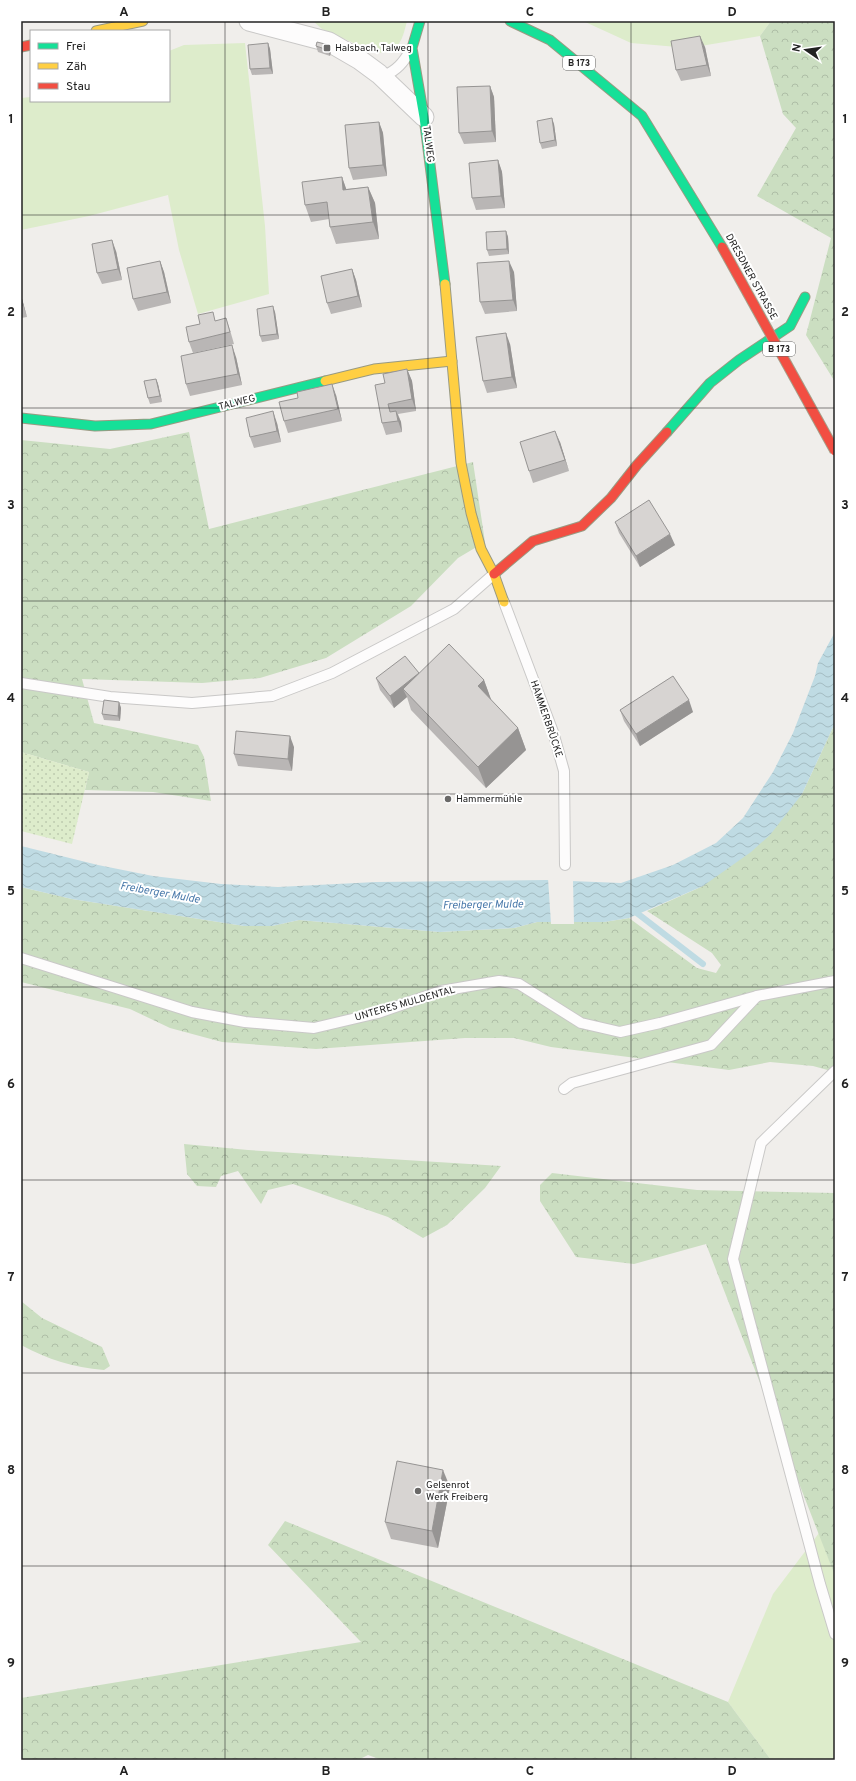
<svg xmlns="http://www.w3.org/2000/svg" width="856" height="1781" font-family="Overpass,sans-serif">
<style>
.grass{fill:#ddeccb}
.forest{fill:url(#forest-crowns)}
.garden{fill:url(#garden-dots)}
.water{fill:url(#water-waves)}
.pier{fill:#f0eeeb}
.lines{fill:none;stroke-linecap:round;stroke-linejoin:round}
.stream{stroke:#bfdbe3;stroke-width:6}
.lane-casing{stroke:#c9c8c7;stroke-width:12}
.street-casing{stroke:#c9c8c7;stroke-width:21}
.fast-casing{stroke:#999a82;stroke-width:11}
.slow-casing{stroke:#999a82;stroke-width:11}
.jam-casing{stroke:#999a82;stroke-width:11}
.lane{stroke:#fdfcfc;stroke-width:10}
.street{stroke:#fdfcfc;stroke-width:19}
.fast{stroke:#16e098;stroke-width:9}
.slow{stroke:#ffcf43;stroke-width:9}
.jam{stroke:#f24e42;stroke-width:9}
.jam-bridge-casing{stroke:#a79c86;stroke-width:11;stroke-linecap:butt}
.jam-bridge{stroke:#f24e42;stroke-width:9}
.wall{fill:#b9b6b5}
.shaded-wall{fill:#969493}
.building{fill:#d7d4d2;stroke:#969493}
.grid{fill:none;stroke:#222;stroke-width:1;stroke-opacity:0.55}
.poi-dot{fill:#6a6968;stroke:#fff;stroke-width:1.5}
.labels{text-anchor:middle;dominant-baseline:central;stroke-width:4;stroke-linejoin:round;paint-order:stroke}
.shield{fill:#fff;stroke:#646464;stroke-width:1}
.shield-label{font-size:9px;font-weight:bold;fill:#222}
.poi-label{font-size:10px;fill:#222;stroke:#fff;text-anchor:start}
.street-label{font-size:10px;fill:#222;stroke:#fff}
.water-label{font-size:11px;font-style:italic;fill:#4a7aab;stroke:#fff}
.neatline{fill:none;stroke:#222;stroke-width:1.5}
.grid-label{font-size:13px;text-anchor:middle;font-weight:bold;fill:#222}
</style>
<defs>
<pattern id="forest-crowns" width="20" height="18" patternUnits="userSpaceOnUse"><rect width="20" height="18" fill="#cbdec1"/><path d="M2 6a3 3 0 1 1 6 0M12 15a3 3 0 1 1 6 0" fill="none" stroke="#aebea6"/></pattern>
<pattern id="garden-dots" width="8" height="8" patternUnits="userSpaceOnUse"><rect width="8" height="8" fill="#ddeccb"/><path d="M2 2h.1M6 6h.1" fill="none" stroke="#bdcaae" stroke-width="1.8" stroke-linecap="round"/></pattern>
<pattern id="water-waves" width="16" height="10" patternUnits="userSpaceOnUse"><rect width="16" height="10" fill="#bfdbe3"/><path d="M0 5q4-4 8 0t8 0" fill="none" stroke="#a4bcc2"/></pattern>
</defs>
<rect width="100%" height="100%" fill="#f0eeeb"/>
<g class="grass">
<path d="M313,21h94c-5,20 -8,32 -31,32l-54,-24z"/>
<path d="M583,21h188l-11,15 -71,12 -58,-5z"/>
<path d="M245,43l20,183 4,68 -71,20 -19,-64 -11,-55 -79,21 -68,14v-132l10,-1v4h138v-50l15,-6z"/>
<path d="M819,1533l16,43v184h-64l-43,-58 45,-108z"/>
</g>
<g class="forest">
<path d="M771,21h64v361l-29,-47 25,-97 -74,-42 39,-68 -13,-14 -23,-78z"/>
<path d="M189,432l20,97 264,-67 12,80 -27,16 -47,48 -85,52 -66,20 -58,5 -120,-4 12,44 104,22 6,12 7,44 -58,-9 -68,-2 4,-18 -68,-20v-312l89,9z"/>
<path d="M835,723v349l-22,-6 -43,-4 -41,8 -178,-23 -37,-9h-49l-149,11 -94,-7 -52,-14 -40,-19 -109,-27v-95l51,12 172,27h28l27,-6 141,12 74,-4 23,-6h67l25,-4 68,50 19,5 5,-8 -9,-12 -65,-42 56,-25 99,-92z"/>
<path d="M184,1144l64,6 253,16 -16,22 -38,37 -24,13 -35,-21 -95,-33 -25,6 -7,14 -23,-33 -17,5 -5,11 -19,-1 -10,-12z"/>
<path d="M552,1173l145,17 138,3v383l-129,-332 -72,20 -58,-7 -36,-56v-16z"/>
<path d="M21,1301l21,17 60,29 8,19 -6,4c-32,-3 -55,-10 -83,-25z"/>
<path d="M285,1521l443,181 43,58h-389l-14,-5 -10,5h-337v-62l340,-56 -93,-97z"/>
</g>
<path class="garden" d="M21,752l68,20 -17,72 -51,-13z"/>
<path class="water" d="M835,632v91l-33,71 -32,41 -19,17 -48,34 -74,32 -25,4h-67l-23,6 -74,4 -141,-12 -27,6h-28l-172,-27 -51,-12v-41l77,19 55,11 68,8 57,3 98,-5 170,-2 75,3 52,-18 43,-22 27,-25 30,-46 20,-39 22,-57 3,-13z"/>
<path class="pier" d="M548,878l25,1 1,45h-23z"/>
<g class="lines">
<path class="stream" d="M633,910l70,54"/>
<g class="lane-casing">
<g id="lane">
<path d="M379,74l5,2c13,-6 19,-13 26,-25"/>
<path d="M504,602l49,130 11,39 1,94"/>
<path d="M21,683l89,14 82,6 80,-7 60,-23 122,-64 40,-35"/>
<path d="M21,958l171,54 53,10 69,6 64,-15 63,-22 58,-10 20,3 62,39 39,9 40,-9 97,-27 78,-15"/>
<path d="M835,1071l-74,72 -28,116 87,325 15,50"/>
<path d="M564,1089l8,-6 139,-38 46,-49"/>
</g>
</g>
<g class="street-casing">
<path id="street" d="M249,21l80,21 31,18 19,14 45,43"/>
</g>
<g class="fast-casing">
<g id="fast">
<path d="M420,21l-8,27 12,69 21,167"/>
<path d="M510,21l40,19 92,76 80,131"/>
<path d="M21,418l74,8 56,-2 174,-43"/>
<path d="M667,432l43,-49 29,-23 51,-34 15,-29"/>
</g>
</g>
<g class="slow-casing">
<g id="slow">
<path d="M96,31l47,-10"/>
<path d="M445,284l16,179 10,50 10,36 13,25 10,28"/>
<path d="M325,381l49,-12 78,-8"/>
</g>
</g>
<g class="jam-casing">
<g id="jam">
<path d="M21,47l10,-2"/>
<path d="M494,574l39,-33 49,-15 29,-28 26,-33 30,-33"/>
</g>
</g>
<use href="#lane" class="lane"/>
<use href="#street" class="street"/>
<use href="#fast" class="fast"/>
<use href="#slow" class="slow"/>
<use href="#jam" class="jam"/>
<g class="jam-bridge-casing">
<path id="jam-bridge" d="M722,247l113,204"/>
</g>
<use href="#jam-bridge" class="jam-bridge"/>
</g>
<g class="wall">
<path d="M268,43l2,6 3,25 -21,1 -2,-6z"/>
<path d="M316,46l15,5 -1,5 -12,-4z"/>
<path d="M705,47l6,29 -30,5 -5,-11z"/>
<path d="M490,86l4,11 2,45 -32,2 -5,-11z"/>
<path d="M379,122l4,11 4,43 -34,4 -4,-12z"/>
<path d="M554,124l3,22 -15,3 -2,-6z"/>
<path d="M498,160l4,12 3,36 -29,2 -4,-12z"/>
<path d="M342,177l4,12 22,-2 7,16 4,36 -43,5 -6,-17 -1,-8 -18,3 -6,-17z"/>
<path d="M506,231l2,6 1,17 -20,2 -2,-6z"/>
<path d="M116,251l6,29 -20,4 -5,-11z"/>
<path d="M160,261l4,11 7,31 -33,8 -5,-12z"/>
<path d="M352,269l4,11 6,27 -31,7 -4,-11z"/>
<path d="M514,272l3,39 -32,3 -5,-12z"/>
<path d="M21,295l6,22 -6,1z"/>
<path d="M275,312l4,27 -17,3 -2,-6z"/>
<path d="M226,318l4,12 4,14 -41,9 -4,-11 27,-21z"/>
<path d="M510,344l7,44 -30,5 -4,-12z"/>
<path d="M236,357l6,28 -52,11 -4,-12z"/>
<path d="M407,369l5,12 4,30 -18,3 3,8 1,10 -16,3 -4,-12 3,-40z"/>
<path d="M156,379l2,5 4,18 -12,2 -2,-6z"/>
<path d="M336,395l6,26 -54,12 -4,-12 14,-23z"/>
<path d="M277,423l4,19 -27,6 -4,-11z"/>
<path d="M560,442l9,29 -36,12 -4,-12z"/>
<path d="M615,522l60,23 -35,22 -21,-34z"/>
<path d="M419,674l65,6 7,20 27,28 8,22 -40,38 -75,-78 -4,-13 -13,11 -14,-18 -4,-12z"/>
<path d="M119,702l2,6 -1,13 -16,-1 -2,-6z"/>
<path d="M620,710l73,2 -53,34 -16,-25z"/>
<path d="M294,747l-2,24 -54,-5 -4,-12z"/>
<path d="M450,1487l-12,61 -47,-9 -6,-17z"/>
</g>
<g class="shaded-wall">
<path d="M700,36l5,11 6,29 -4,-11z"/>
<path d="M268,43l2,6 3,25 -3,-6z"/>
<path d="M329,45l2,6 -1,5 -2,-6z"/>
<path d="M490,86l4,11 2,45 -4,-11z"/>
<path d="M552,118l2,6 3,22 -2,-6z"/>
<path d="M379,122l4,11 4,43 -4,-11z"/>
<path d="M498,160l4,12 3,36 -4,-12z"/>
<path d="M342,177l6,17 -5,-4z"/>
<path d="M368,187l7,16 4,36 -6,-17z"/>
<path d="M506,231l2,6 1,17 -2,-5z"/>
<path d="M112,240l4,11 6,29 -4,-11z"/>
<path d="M160,261l4,11 7,31 -4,-11z"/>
<path d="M509,261l5,11 3,39 -4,-11z"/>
<path d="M352,269l4,11 6,27 -4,-11z"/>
<path d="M21,295l6,22 -4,-12 -2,-7z"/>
<path d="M273,306l2,6 4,27 -2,-5z"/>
<path d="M506,333l4,11 7,44 -5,-11z"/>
<path d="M232,345l4,12 6,28 -4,-11z"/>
<path d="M407,369l5,12 4,30 -4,-12z"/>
<path d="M156,379l2,5 4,18 -2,-6z"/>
<path d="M332,384l4,11 6,26 -4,-12z"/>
<path d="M273,411l4,12 4,19 -4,-11z"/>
<path d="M396,411l5,11 1,10 -4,-11z"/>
<path d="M555,431l5,11 9,29 -4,-11z"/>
<path d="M670,534l5,11 -35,22 -4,-11z"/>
<path d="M419,673l4,12 -20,4 4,8 -13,11 -4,-12z"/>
<path d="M484,680l8,22 -14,-16z"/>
<path d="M689,700l4,12 -53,34 -4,-12z"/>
<path d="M119,702l2,6 -1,13 -2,-5z"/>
<path d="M518,728l8,22 -40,38 -8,-21z"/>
<path d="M290,736l4,11 -2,24 -4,-12z"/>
<path d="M443,1470l7,17 -12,61 -6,-17z"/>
</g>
<g class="building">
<path d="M700,36l7,29 -31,5 -5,-29z"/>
<path d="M317,42l12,3 -1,5 -12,-4z"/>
<path d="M268,43l2,25 -20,1 -2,-24z"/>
<path d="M490,86l2,45 -33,2 -2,-46z"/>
<path d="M552,118l3,22 -15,3 -3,-22z"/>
<path d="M379,122l4,43 -34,3 -4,-43z"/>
<path d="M498,160l3,36 -29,2 -3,-35z"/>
<path d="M342,177l1,13 25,-3 5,35 -43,5 -3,-25 -22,3 -3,-23z"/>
<path d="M506,231l1,18 -20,1 -1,-18z"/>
<path d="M112,240l6,29 -21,4 -5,-29z"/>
<path d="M160,261l7,31 -34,7 -6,-31z"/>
<path d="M509,261l4,39 -33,2 -3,-39z"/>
<path d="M352,269l6,27 -31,7 -6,-27z"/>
<path d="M21,298l2,7 -2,1z"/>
<path d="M273,306l4,28 -17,2 -3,-27z"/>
<path d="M213,312l2,9 11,-3 4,14 -41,10 -3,-15 14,-3 -2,-9z"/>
<path d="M506,333l6,44 -29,4 -7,-44z"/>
<path d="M232,345l6,29 -52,10 -5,-28z"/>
<path d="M407,369l5,30 -24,5 2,8 6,-1 2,10 -16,2 -7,-38 10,-2 -2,-9z"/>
<path d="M156,379l4,17 -12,2 -4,-17z"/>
<path d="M332,384l6,25 -54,12 -5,-19 19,-4 -1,-6z"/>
<path d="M273,411l4,20 -27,6 -4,-19z"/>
<path d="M555,431l10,29 -36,11 -9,-29z"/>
<path d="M649,500l21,34 -34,22 -21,-34z"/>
<path d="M449,644l35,36 -6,6 40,42 -40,39 -75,-78z"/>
<path d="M405,656l14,17 -29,23 -14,-18z"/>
<path d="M673,676l16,24 -53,34 -16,-24z"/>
<path d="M104,700l15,2 -1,14 -16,-2z"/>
<path d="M236,731l54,5 -2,23 -54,-5z"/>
<path d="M397,1461l46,9 -11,61 -47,-9z"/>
</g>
<path class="grid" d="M225,21v1739M428,21v1739M631,21v1739M21,215h814M21,408h814M21,601h814M21,794h814M21,987h814M21,1180h814M21,1373h814M21,1566h814"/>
<g class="poi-dot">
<rect x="323" y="44" width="8" height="8" rx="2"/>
<circle cx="448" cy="799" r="4"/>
<circle cx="418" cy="1491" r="4"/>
</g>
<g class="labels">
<g class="shield">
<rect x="563" y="56" width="32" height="14" rx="3"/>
<rect x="763" y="342" width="32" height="14" rx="3"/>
</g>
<g class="shield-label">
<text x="579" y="63">B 173</text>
<text x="779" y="349">B 173</text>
</g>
<g class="poi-label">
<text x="335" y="48">Halsbach, Talweg</text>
<text x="456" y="799">Hammermühle</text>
<text x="426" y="1485">Gelsenrot<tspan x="426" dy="12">Werk Freiberg</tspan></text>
</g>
<g class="street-label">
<text transform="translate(428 144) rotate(83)">TALWEG</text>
<text transform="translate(751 277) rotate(61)">DRESDNER STRASSE</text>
<text transform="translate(237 403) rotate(-14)">TALWEG</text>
<text transform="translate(546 719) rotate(71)">HAMMERBRÜCKE</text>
<text transform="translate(405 1004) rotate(-16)">UNTERES MULDENTAL</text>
</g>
<g class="water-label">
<text transform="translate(160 893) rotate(10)">Freiberger Mulde</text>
<text transform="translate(483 905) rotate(-1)">Freiberger Mulde</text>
</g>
</g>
<rect width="856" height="1781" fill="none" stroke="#ffffff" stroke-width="44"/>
<rect x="30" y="30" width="140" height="72" fill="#ffffff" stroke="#a7a7a7"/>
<rect x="38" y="43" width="20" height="6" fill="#16e098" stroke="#a7a7a7"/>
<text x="66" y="50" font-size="12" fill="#222222">Frei</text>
<rect x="38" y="63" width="20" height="6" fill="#ffcf43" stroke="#a7a7a7"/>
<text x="66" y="70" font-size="12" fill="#222222">Zäh</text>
<rect x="38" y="83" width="20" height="6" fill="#f24e42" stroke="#a7a7a7"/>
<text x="66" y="90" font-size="12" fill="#222222">Stau</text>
<g transform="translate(806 50) rotate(283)" stroke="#ffffff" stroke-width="3" paint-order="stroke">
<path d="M0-3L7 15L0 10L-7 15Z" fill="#222222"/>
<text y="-6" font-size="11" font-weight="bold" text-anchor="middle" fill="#222222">N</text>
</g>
<rect x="22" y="22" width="812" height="1737" class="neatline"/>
<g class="grid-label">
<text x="124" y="16">A</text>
<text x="326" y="16">B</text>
<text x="530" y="16">C</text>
<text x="732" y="16">D</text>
<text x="11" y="123">1</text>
<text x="845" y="123">1</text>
<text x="11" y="316">2</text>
<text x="845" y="316">2</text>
<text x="11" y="509">3</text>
<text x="845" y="509">3</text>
<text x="11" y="702">4</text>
<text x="845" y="702">4</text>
<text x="11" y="895">5</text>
<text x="845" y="895">5</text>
<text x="11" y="1088">6</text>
<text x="845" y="1088">6</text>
<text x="11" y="1281">7</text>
<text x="845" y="1281">7</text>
<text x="11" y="1474">8</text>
<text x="845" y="1474">8</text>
<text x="11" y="1667">9</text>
<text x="845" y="1667">9</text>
<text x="124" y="1775">A</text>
<text x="326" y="1775">B</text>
<text x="530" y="1775">C</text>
<text x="732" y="1775">D</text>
</g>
</svg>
